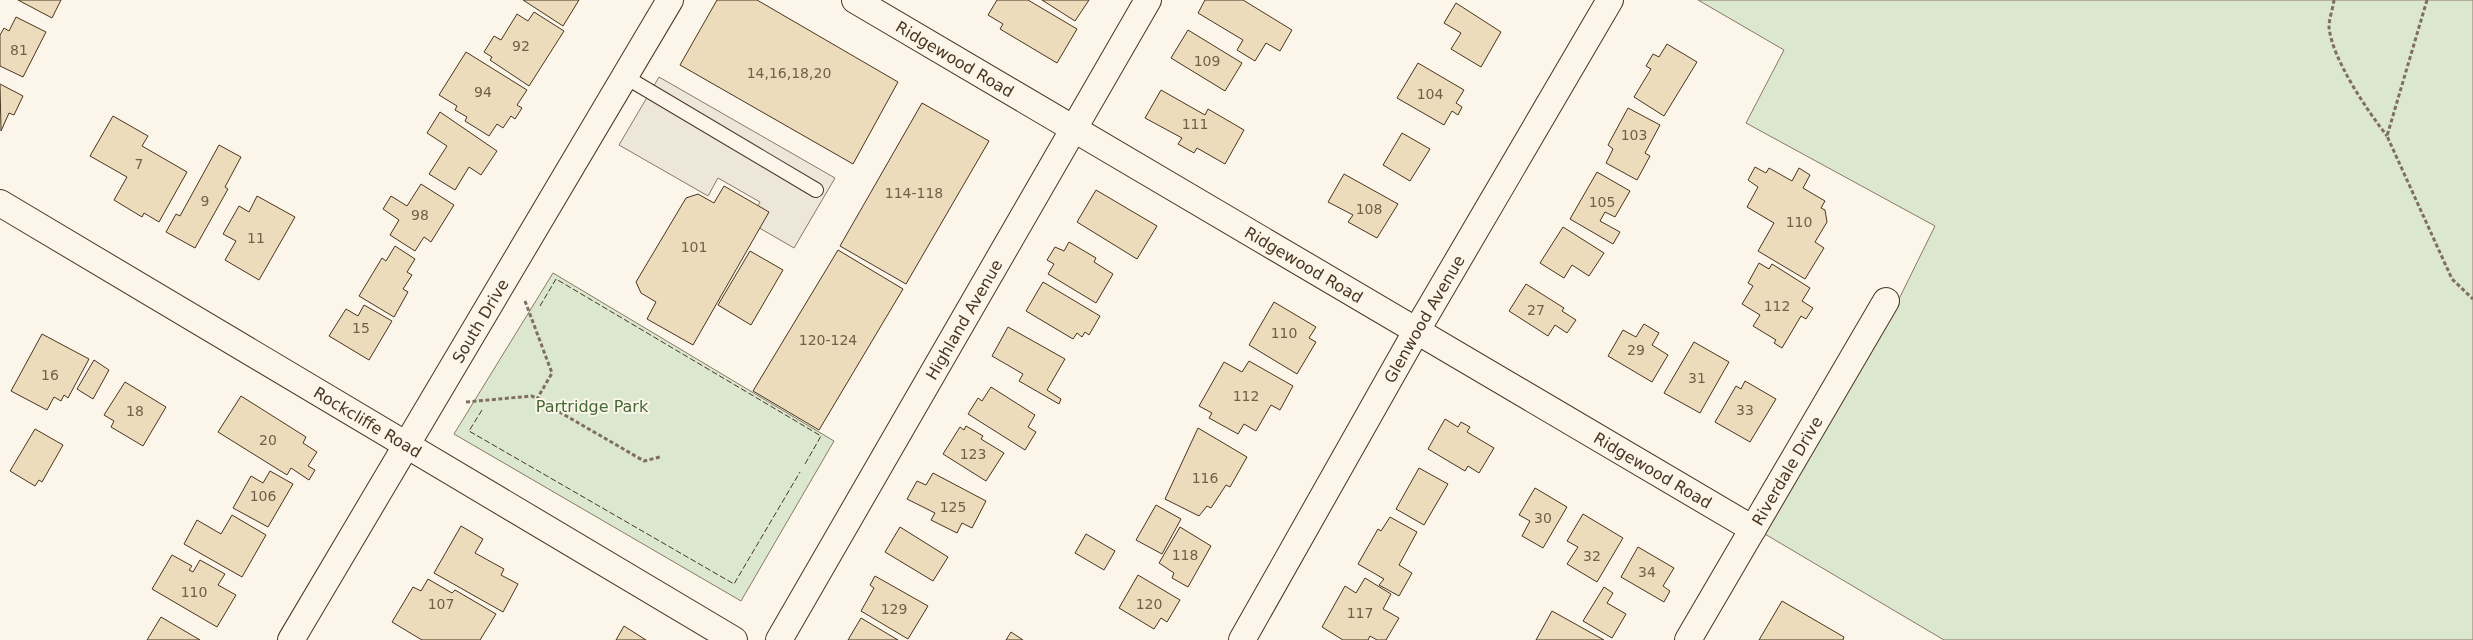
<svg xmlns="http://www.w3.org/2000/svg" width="2473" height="640" font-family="'DejaVu Sans',sans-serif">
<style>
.green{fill:#dce7d0;stroke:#887966}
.parking{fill:#ede7d9;stroke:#887966}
.building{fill:#ecdcbc;stroke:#4a3520}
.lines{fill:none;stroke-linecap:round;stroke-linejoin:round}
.service-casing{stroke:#4a3520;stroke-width:16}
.minor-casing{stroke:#4a3520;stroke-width:28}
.path{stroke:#7f6f5c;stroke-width:3;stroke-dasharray:4 2.5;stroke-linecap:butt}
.service{stroke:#fbf6e9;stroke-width:14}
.minor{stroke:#fbf6e9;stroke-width:26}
.fence{stroke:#4a3520;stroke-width:1;stroke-dasharray:6 2.5;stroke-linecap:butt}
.labels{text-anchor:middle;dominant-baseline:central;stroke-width:4;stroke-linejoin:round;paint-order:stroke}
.number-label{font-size:14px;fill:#725f47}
.street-label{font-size:16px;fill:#4a3520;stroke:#fbf6e9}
.park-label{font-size:16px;fill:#436837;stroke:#fbf6e9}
</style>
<rect width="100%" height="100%" fill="#fbf6e9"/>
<g class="green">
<path d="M1698,0h775v640h-529l-191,-113 143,-222 39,-79 -189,-103 38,-73z"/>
<path d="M553,273l281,168 -93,160 -287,-167z"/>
</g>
<path class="parking" d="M659,77l176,101 -41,70 -45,-26 11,-20 -42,-24 -10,18 -89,-51z"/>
<g class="building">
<path d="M18,0h43l-9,18z"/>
<path d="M523,0h56l-16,26z"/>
<path d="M717,0h40l141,82 -45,82 -173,-99z"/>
<path d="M997,0h31l49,29 -20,34 -57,-34 3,-5 -15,-9z"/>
<path d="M1042,0h47l-14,21z"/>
<path d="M1205,0h38l49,30 -12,21 -14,-8 -11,18 -18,-11 6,-10 -45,-27z"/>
<path d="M1456,3l45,29 -20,35 -30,-18 10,-16 -17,-10z"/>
<path d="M534,12l30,19 -35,55 -39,-26 2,-3 -8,-5 10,-16 7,4 16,-26 11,7z"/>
<path d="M16,17l30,15 -23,45 -23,-11v-31l4,-7 5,3z"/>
<path d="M1188,30l54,33 -17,28 -54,-33z"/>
<path d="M1667,44l30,18 -33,54 -30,-19 17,-28 -5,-3 7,-12 6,3z"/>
<path d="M466,52l61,38 -10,15 5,3 -7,11 -4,-3 -8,12 -6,-4 -8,12 -24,-15 2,-4 -12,-7 2,-4 -18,-11z"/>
<path d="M1418,63l46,27 -8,13 6,4 -4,8 -6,-4 -8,14 -47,-27z"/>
<path d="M0,84l23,12 -9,19 -5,-2 -8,18z"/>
<path d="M1161,90l44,25 3,-6 36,21 -19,34 -28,-16 -3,5 -16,-9 4,-6 -37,-20z"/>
<path d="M922,103l67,38 -83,143 -66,-38z"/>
<path d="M1628,108l32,17 -15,28 5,3 -13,24 -31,-17 7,-14 -5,-4z"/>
<path d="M440,112l57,39 -16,24 -12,-8 -14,23 -26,-16 18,-28 -20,-13z"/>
<path d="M113,116l35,20 -6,10 45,26 -28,50 -15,-9 -2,4 -28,-17 13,-23 -37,-21z"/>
<path d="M1402,133l28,16 -20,32 -27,-16z"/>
<path d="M219,145l22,12 -16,30 3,2 -33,59 -29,-16 10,-18 4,2z"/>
<path d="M1755,167l11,6 3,-5 23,13 7,-13 11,7 -7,13 22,13 -4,7 4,2 2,12 -12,20 9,6 -19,31 -47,-28 16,-28 -27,-16 11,-20 -10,-7z"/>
<path d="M1597,172l33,19 -15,26 -10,-5 -5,9 20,11 -7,12 -43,-25z"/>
<path d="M1344,174l54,30 -21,34 -29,-16 5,-7 -25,-13z"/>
<path d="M421,184l33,21 -23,37 -7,-5 -9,14 -25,-16 9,-15 -16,-11 8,-13 16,10z"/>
<path d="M724,186l45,26 -76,133 -46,-26 9,-17 -15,-9 -5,-11 50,-84 12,-4 16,9z"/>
<path d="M1096,190l61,36 -20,33 -60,-37z"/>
<path d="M257,196l38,21 -36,63 -34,-20 11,-19 -13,-7 16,-28 10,6z"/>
<path d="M1563,227l41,26 -15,23 -17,-11 -8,13 -24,-15z"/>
<path d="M1069,242l27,16 -2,4 19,12 -17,29 -48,-29 6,-10 -7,-4 8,-13 9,4z"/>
<path d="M395,246l20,13 -8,13 5,3 -9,14 5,3 -14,25 -35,-21 23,-38 4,3z"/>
<path d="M838,250l65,39 -84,141 -66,-39z"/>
<path d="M750,251l33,19 -32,55 -33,-20z"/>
<path d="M1759,263l10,6 3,-5 38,24 -8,13 11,7 -7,11 -5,-3 -19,32 -8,-5 2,-3 -23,-14 7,-11 -18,-11 11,-18 -5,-3z"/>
<path d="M1043,282l57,34 -11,19 -4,-3 -3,5 -5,-4 -4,6 -47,-28z"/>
<path d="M1526,284l38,24 -2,3 14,9 -9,13 -12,-8 -7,11 -39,-25z"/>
<path d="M1274,302l42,25 -7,11 7,4 -19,32 -48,-29z"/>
<path d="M364,305l28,16 -23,39 -40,-24 17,-27 12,7z"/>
<path d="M1644,324l15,9 -7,12 16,10 -16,27 -44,-26 15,-26 13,7z"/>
<path d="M1008,327l57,32 -18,31 14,9 -2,5 -40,-23 4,-7 -31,-18z"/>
<path d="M42,334l47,25 -21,39 -4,-3 -3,6 -7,-4 -7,13 -36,-19z"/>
<path d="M1694,342l35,20 -29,51 -36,-20z"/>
<path d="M94,360l15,10 -16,29 -16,-10z"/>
<path d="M1249,361l44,25 -13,24 -9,-5 -15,26 -12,-7 -6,10 -29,-16 3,-5 -13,-7 25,-44 18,10z"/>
<path d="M1745,381l31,18 -26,43 -35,-20 21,-36 5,3z"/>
<path d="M125,382l41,25 -23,39 -32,-19 3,-6 -10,-6z"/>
<path d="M991,387l44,28 -7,12 8,5 -11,18 -57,-36 10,-16 4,3z"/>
<path d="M241,396l65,41 -3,6 14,9 -9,14 7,4 -6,10 -18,-12 -4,7 -69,-43z"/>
<path d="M1445,419l13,8 3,-5 9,5 -3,5 27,16 -15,25 -11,-7 -3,5 -37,-22z"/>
<path d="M966,426l17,10 -2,3 23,14 -18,28 -43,-27 17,-27 4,3z"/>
<path d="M1198,428l49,29 -17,30 -4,-2 -15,23 -4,-2 -8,10 -34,-17z"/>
<path d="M35,429l28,16 -21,37 -3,-2 -4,6 -25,-15z"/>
<path d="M1419,468l29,16 -24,41 -28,-16z"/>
<path d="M270,471l23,13 -25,43 -35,-19 18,-32 12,7z"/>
<path d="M933,473l53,28 -14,27 -10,-5 -5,10 -26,-13 4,-7 -28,-14 10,-18 9,4z"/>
<path d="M1535,488l32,19 -24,41 -21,-12 8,-15 -11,-6z"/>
<path d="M1156,505l25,14 -19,35 -26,-14z"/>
<path d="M1583,514l40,24 -26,44 -30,-18 11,-17 -11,-6z"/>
<path d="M232,515l34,20 -24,42 -58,-33 13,-24 24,14z"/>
<path d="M1390,517l27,15 -18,33 13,8 -13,23 -20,-11 5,-6 -26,-15 20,-35 3,2z"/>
<path d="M461,526l22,13 -8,14 29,16 -3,6 17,9 -15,28 -69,-39z"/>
<path d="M900,527l48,30 -15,24 -48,-29z"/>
<path d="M1180,527l31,19 -23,41 -16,-9 2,-5 -15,-10z"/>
<path d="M1086,534l29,17 -11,19 -29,-17z"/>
<path d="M1638,547l36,21 -11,18 7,5 -6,11 -43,-25z"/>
<path d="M172,555l20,11 -3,4 4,2 7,-12 25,14 -7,11 18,10 -19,32 -65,-38z"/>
<path d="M1138,575l42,25 -13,22 -6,-4 -7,11 -35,-21z"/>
<path d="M875,576l53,30 -20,33 -47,-28 13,-23 -4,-3z"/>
<path d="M1365,578l26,16 -8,15 16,9 -13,22h-9l-7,-4 -2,4h-25l-21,-13 23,-41 11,7z"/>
<path d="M428,579l24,14 3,-3 41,24 -16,26h-58l-30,-18 21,-35 8,4z"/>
<path d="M1604,587l9,6 -6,10 19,11 -14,24 -29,-17z"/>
<path d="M1782,601l62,36 -1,3h-84z"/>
<path d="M1552,611l52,29h-68z"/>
<path d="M161,617l39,23h-53z"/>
<path d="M861,618l37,22h-50z"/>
<path d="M624,626l22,14h-30z"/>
<path d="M1011,632l12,8h-17z"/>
</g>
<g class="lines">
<g class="service-casing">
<path id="service" d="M624,76l192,114"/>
</g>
<g class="minor-casing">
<g id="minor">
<path id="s1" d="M855,0l898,529"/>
<path id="s2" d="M0,203l734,437"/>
<path id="s3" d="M291,640l379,-640"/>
<path id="s4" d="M779,640l369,-640"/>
<path id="s5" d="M1242,640l175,-310 193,-330"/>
<path id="s6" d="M1688,640l198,-339"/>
</g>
</g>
<g class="path">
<path d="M2334,0c-1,8 -5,19 -5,27 3,32 38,83 58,109"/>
<path d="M2427,0l-40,136 65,143 21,20"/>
<path d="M525,301l27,72 -15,26"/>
<path d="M466,402l66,-6 112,65 16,-4"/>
</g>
<use href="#service" class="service"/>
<use href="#minor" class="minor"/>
<g class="fence">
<path d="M540,306l16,-27 265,157 -16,28"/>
<path d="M482,410l-13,21 265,153 66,-112"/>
</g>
</g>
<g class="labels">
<g class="number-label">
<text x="521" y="46">92</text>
<text x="19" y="50">81</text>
<text x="1207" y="61">109</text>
<text x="789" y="73">14,16,18,20</text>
<text x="483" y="92">94</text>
<text x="1430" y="94">104</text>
<text x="1195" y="124">111</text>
<text x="1634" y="135">103</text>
<text x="139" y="164">7</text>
<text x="914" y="193">114-118</text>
<text x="205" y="201">9</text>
<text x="1602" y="202">105</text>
<text x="1369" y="209">108</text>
<text x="420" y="215">98</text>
<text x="1799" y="222">110</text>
<text x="256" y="238">11</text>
<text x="694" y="247">101</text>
<text x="1777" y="306">112</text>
<text x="1536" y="310">27</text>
<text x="361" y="328">15</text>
<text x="1284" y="333">110</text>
<text x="828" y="340">120-124</text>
<text x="1636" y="350">29</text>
<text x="50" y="375">16</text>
<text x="1697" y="378">31</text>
<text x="1246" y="396">112</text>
<text x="1745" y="410">33</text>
<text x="135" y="411">18</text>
<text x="268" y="440">20</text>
<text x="973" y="454">123</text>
<text x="1205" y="478">116</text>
<text x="263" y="496">106</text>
<text x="953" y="507">125</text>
<text x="1543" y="518">30</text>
<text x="1185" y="555">118</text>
<text x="1592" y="556">32</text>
<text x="1647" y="572">34</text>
<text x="194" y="592">110</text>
<text x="441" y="604">107</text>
<text x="1149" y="604">120</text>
<text x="894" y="609">129</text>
<text x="1360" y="613">117</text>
</g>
<g class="street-label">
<text stroke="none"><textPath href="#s1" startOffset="116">Ridgewood Road</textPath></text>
<text stroke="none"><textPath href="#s1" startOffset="521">Ridgewood Road</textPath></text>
<text stroke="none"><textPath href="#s3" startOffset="371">South Drive</textPath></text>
<text stroke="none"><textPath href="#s5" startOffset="369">Glenwood Avenue</textPath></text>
<text stroke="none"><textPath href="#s4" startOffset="370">Highland Avenue</textPath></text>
<text stroke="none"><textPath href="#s2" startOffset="428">Rockcliffe Road</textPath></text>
<text stroke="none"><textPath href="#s1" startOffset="926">Ridgewood Road</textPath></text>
<text stroke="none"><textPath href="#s6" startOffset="196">Riverdale Drive</textPath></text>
</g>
<g class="park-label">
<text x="592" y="406">Partridge Park</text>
</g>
</g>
</svg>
